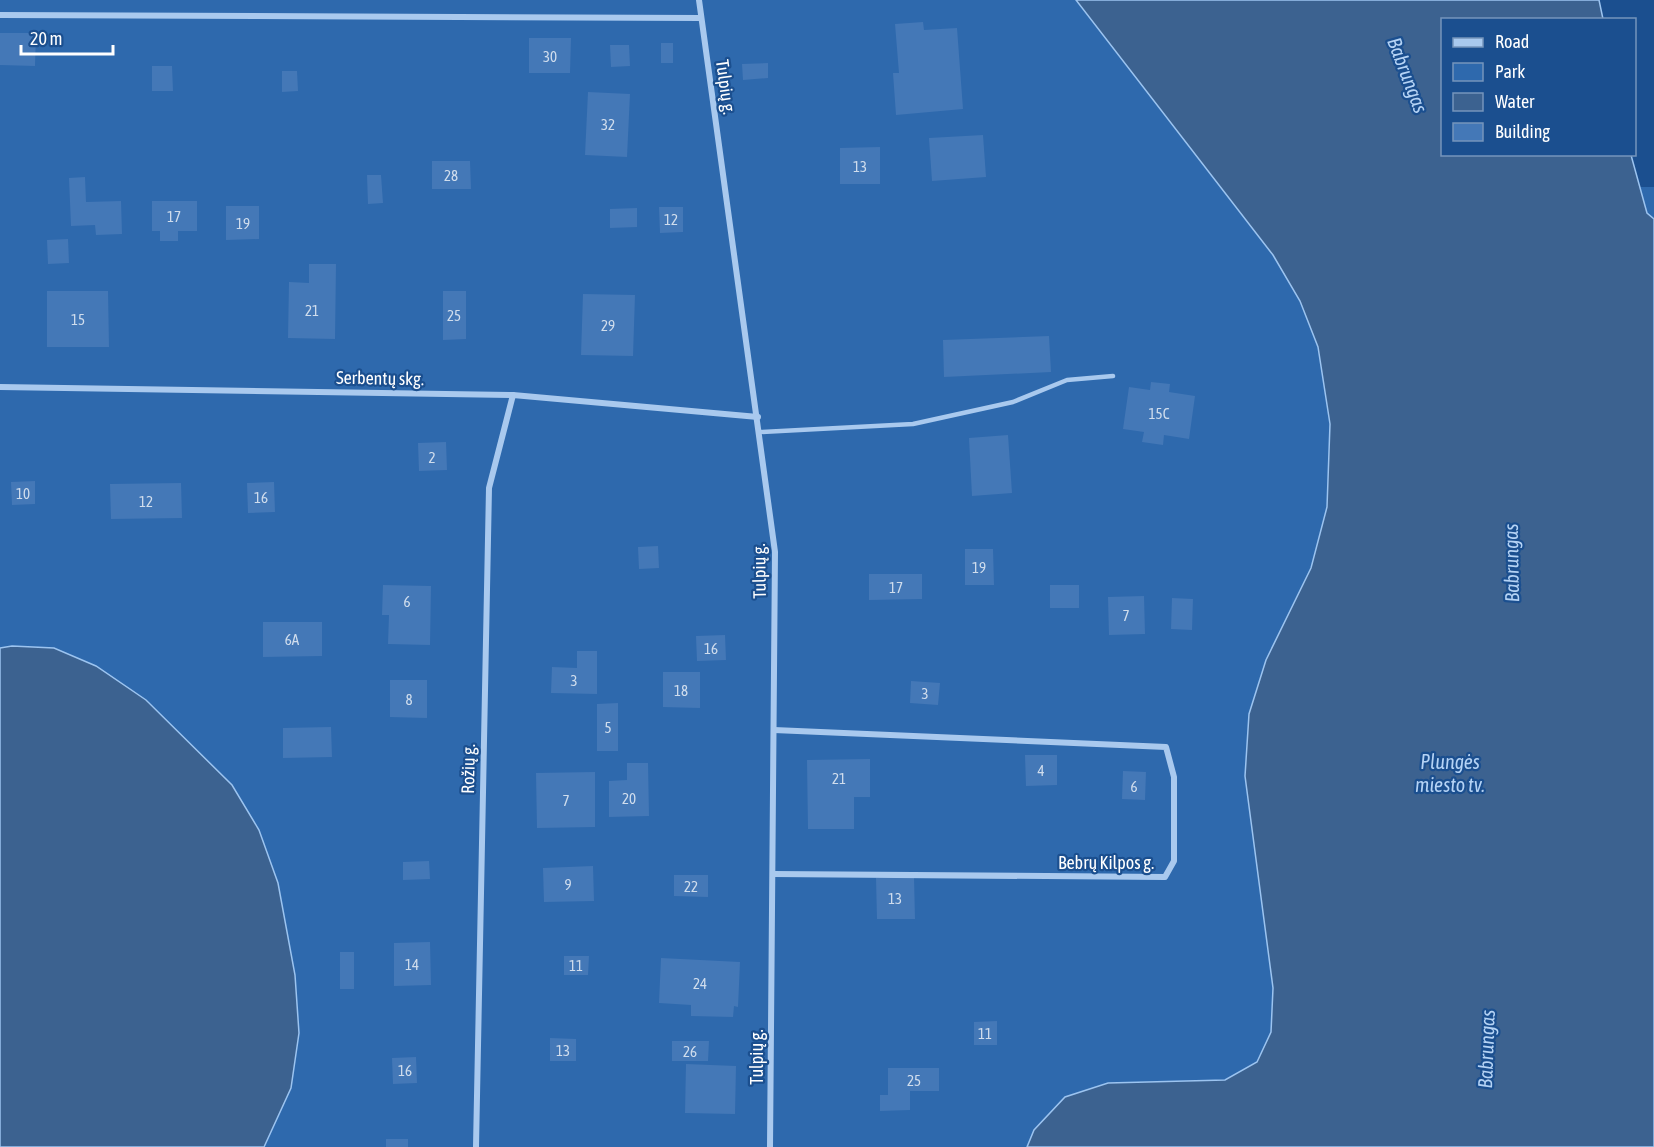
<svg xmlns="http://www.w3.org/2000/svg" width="1654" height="1147" font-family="'Asap Condensed',sans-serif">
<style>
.green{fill:#2e69ad}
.water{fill:#3c6290;stroke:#9cc4f0;stroke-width:1.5}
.building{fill:#4478b7}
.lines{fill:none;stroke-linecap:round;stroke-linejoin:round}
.lane{stroke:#a9c9ee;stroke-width:4.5}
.street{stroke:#a9c9ee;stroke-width:6}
.labels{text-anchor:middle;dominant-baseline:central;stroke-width:4.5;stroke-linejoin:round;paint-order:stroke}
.number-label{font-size:15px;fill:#d0dded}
.street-label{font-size:18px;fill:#fff;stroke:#1b4f8f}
.water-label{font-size:20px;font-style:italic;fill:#b5d3f5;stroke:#1b4f8f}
</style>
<rect width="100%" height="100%" fill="#1b4f8f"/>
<g class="green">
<path d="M0,0h1076l197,255 27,46 18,46 12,77 -3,83 -16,61 -45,92 7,328 -2,44 -14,30 -32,18 -117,3 -74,47 -7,17h-763l3,-5 32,-109 -4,-58 -17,-92 -266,-237 -12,2z"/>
<path d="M1639,187h15v32l-7,-6z"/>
</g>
<g class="water">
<path d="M1076,0h523l4,19 -161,1v134l189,1 16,58 7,6v928h-627l7,-17 31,-33 43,-14 117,-3 32,-18 14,-30 2,-44 -28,-212 4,-62 17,-54 45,-92 16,-61 3,-83 -12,-77 -18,-46 -27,-46z"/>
<path d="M12,646l42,2 42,18 50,34 86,85 27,45 19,53 17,92 4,58 -8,55 -27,59h-264v-499z"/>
</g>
<g class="building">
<path d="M923,22l1,8 33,-2 6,81 -67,6 -3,-42h6l-4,-49z"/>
<path d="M0,33h36l-1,33 -35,-1z"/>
<path d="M529,38h42l-1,35h-41z"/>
<rect x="661" y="43" width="12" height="20"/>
<path d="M610,45h19l1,21 -19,1z"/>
<path d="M768,63v15l-25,2 -1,-16z"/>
<path d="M152,66h20l1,25h-21z"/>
<path d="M282,71h15l1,20 -16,1z"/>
<path d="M588,92l42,2 -3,63 -42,-2z"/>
<path d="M983,135l3,42 -54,4 -3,-43z"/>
<path d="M880,147v37h-40v-36z"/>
<path d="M432,161h38l1,28h-39z"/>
<path d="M367,175h14l2,28 -15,1z"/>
<path d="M85,177l1,25 35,-1 1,33 -26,1 -1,-10 -24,1 -2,-48z"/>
<path d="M152,201h45v30h-19v10h-18v-10h-8z"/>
<path d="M226,206h33v33l-33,1z"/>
<path d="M659,207h24v25l-23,1z"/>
<path d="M637,208v19l-27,1v-19z"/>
<path d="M68,239l1,24 -21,1 -1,-24z"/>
<path d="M309,264h27l-1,75 -47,-1 1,-56 20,1z"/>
<path d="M47,291h61l1,56h-62z"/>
<path d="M443,291h23v48l-23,1z"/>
<path d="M583,294l52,1 -2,61 -52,-1z"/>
<path d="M1049,336l2,36 -107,5 -1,-37z"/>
<path d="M1151,382l19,2 -1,8 26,4 -6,43 -25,-4 -1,10 -21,-3 2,-10 -21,-3 6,-42 21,3z"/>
<path d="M1008,435l4,58 -40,3 -3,-58z"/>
<path d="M446,442l1,28 -28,1 -1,-28z"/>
<path d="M35,481v23l-23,1 -1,-23z"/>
<path d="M274,482l1,30 -27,1 -1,-30z"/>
<path d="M181,483l1,35 -71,1 -1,-35z"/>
<path d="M658,546l1,22 -20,1 -1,-22z"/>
<path d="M965,549h28l1,36h-29z"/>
<path d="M869,574h53v25l-53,1z"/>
<path d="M383,585l48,1 -1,59 -42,-1 1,-29h-7z"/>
<rect x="1050" y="585" width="29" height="23"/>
<path d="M1144,596l1,38 -36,1 -1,-38z"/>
<path d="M1172,598l21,1 -1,31 -21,-1z"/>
<path d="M263,622h59v34l-59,1z"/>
<path d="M725,635l1,25 -29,1 -1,-25z"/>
<path d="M577,651h20v43l-46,-1 1,-26 25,1z"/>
<path d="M663,672h37v36l-37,-1z"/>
<path d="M390,680h37v38l-37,-1z"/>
<path d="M911,681l29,2 -2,22 -28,-2z"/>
<path d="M618,703v48h-21v-47z"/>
<path d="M331,727l1,30 -49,1v-30z"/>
<path d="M1025,755h32v30l-31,1z"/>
<path d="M870,759v38h-16v32h-46l-1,-69z"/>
<path d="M627,763h21l1,53 -40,1v-36l18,-1z"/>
<path d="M1123,771l23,1 -1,28 -23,-1z"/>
<path d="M595,772v55l-58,1 -1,-55z"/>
<path d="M429,861l1,18 -27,1v-18z"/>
<path d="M593,866l1,35 -50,1 -1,-34z"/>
<path d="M674,875h34v22l-34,-1z"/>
<path d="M914,877l1,42h-38l-1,-41z"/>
<path d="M430,942l1,43 -37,1v-43z"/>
<rect x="340" y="952" width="14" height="37"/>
<path d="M564,956h25l-1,19h-24z"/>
<path d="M661,958l79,4 -2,45 -4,-1 -1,11 -42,-1v-11l-32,-2z"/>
<path d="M997,1021v24h-23v-23z"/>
<path d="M550,1038l26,1v22h-26z"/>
<path d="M672,1041h37l-1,20h-36z"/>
<path d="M416,1057l1,26 -24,1 -1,-26z"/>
<path d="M686,1064l50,2 -1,48 -50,-1z"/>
<path d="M888,1068h51v23h-29v19l-30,1v-16h8z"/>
<rect x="386" y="1139" width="22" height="8"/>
</g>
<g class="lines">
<path class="lane" d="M760,432l153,-8 100,-22 54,-22 46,-4"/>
<g class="street">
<path d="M699,0l76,552 -5,595"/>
<path d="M0,15l701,3"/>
<path d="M0,387l513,8 245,22"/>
<path d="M773,874l392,3 9,-16v-84l-8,-30 -392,-17"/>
<path d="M476,1147l13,-659 24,-93"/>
</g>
</g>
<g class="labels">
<g class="number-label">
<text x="550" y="56">30</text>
<text x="608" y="124">32</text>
<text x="860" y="166">13</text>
<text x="451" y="175">28</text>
<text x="174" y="216">17</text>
<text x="671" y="219">12</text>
<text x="243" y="223">19</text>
<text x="312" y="310">21</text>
<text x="454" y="315">25</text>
<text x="78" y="319">15</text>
<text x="608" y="325">29</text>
<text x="1159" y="413">15C</text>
<text x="432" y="457">2</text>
<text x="23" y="493">10</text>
<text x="261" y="497">16</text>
<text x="146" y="501">12</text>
<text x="979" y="567">19</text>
<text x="896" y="587">17</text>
<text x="407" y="601">6</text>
<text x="1126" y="615">7</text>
<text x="292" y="639">6A</text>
<text x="711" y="648">16</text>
<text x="574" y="680">3</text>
<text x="681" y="690">18</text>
<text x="925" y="693">3</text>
<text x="409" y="699">8</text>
<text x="608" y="727">5</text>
<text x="1041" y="770">4</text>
<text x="839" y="778">21</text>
<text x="1134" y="786">6</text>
<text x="629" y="798">20</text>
<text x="566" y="800">7</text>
<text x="568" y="884">9</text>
<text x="691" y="886">22</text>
<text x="895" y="898">13</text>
<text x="412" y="964">14</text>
<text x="576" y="965">11</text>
<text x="700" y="983">24</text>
<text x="985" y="1033">11</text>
<text x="563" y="1050">13</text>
<text x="690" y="1051">26</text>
<text x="405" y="1070">16</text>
<text x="914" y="1080">25</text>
</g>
<g class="street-label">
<text transform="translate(726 87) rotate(82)">Tulpių g.</text>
<text transform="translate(380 378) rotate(1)">Serbentų skg.</text>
<text transform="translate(759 571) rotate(-91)">Tulpių g.</text>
<text transform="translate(468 769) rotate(-89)">Rožių g.</text>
<text x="1106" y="862">Bebrų Kilpos g.</text>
<text transform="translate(756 1057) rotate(-90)">Tulpių g.</text>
</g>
<g class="water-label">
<text transform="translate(1408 75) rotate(69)">Babrungas</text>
<text transform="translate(1511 563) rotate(-91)">Babrungas</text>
<text x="1450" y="761">Plungės<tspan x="1450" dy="23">miesto tv.</tspan></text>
<text transform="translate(1486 1049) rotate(-88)">Babrungas</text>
</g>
</g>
<rect x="1441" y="18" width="195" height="138" fill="#1b4f8f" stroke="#7695bc" stroke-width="1.5"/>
<rect x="1453" y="38" width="30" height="9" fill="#a9c9ee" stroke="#7695bc" stroke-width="1.5"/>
<text x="1495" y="48" font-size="18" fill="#ffffff">Road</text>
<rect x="1453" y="63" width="30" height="18" fill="#2e69ad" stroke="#7695bc" stroke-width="1.5"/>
<text x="1495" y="78" font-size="18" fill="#ffffff">Park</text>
<rect x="1453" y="93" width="30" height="18" fill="#3c6290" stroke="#7695bc" stroke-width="1.5"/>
<text x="1495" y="108" font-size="18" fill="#ffffff">Water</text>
<rect x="1453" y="123" width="30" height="18" fill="#4478b7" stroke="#7695bc" stroke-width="1.5"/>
<text x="1495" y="138" font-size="18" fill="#ffffff">Building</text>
<path d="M21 45v9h92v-9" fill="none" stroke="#ffffff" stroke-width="3"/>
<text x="30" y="45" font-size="18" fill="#ffffff" stroke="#1b4f8f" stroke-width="4.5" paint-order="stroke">20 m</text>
</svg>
